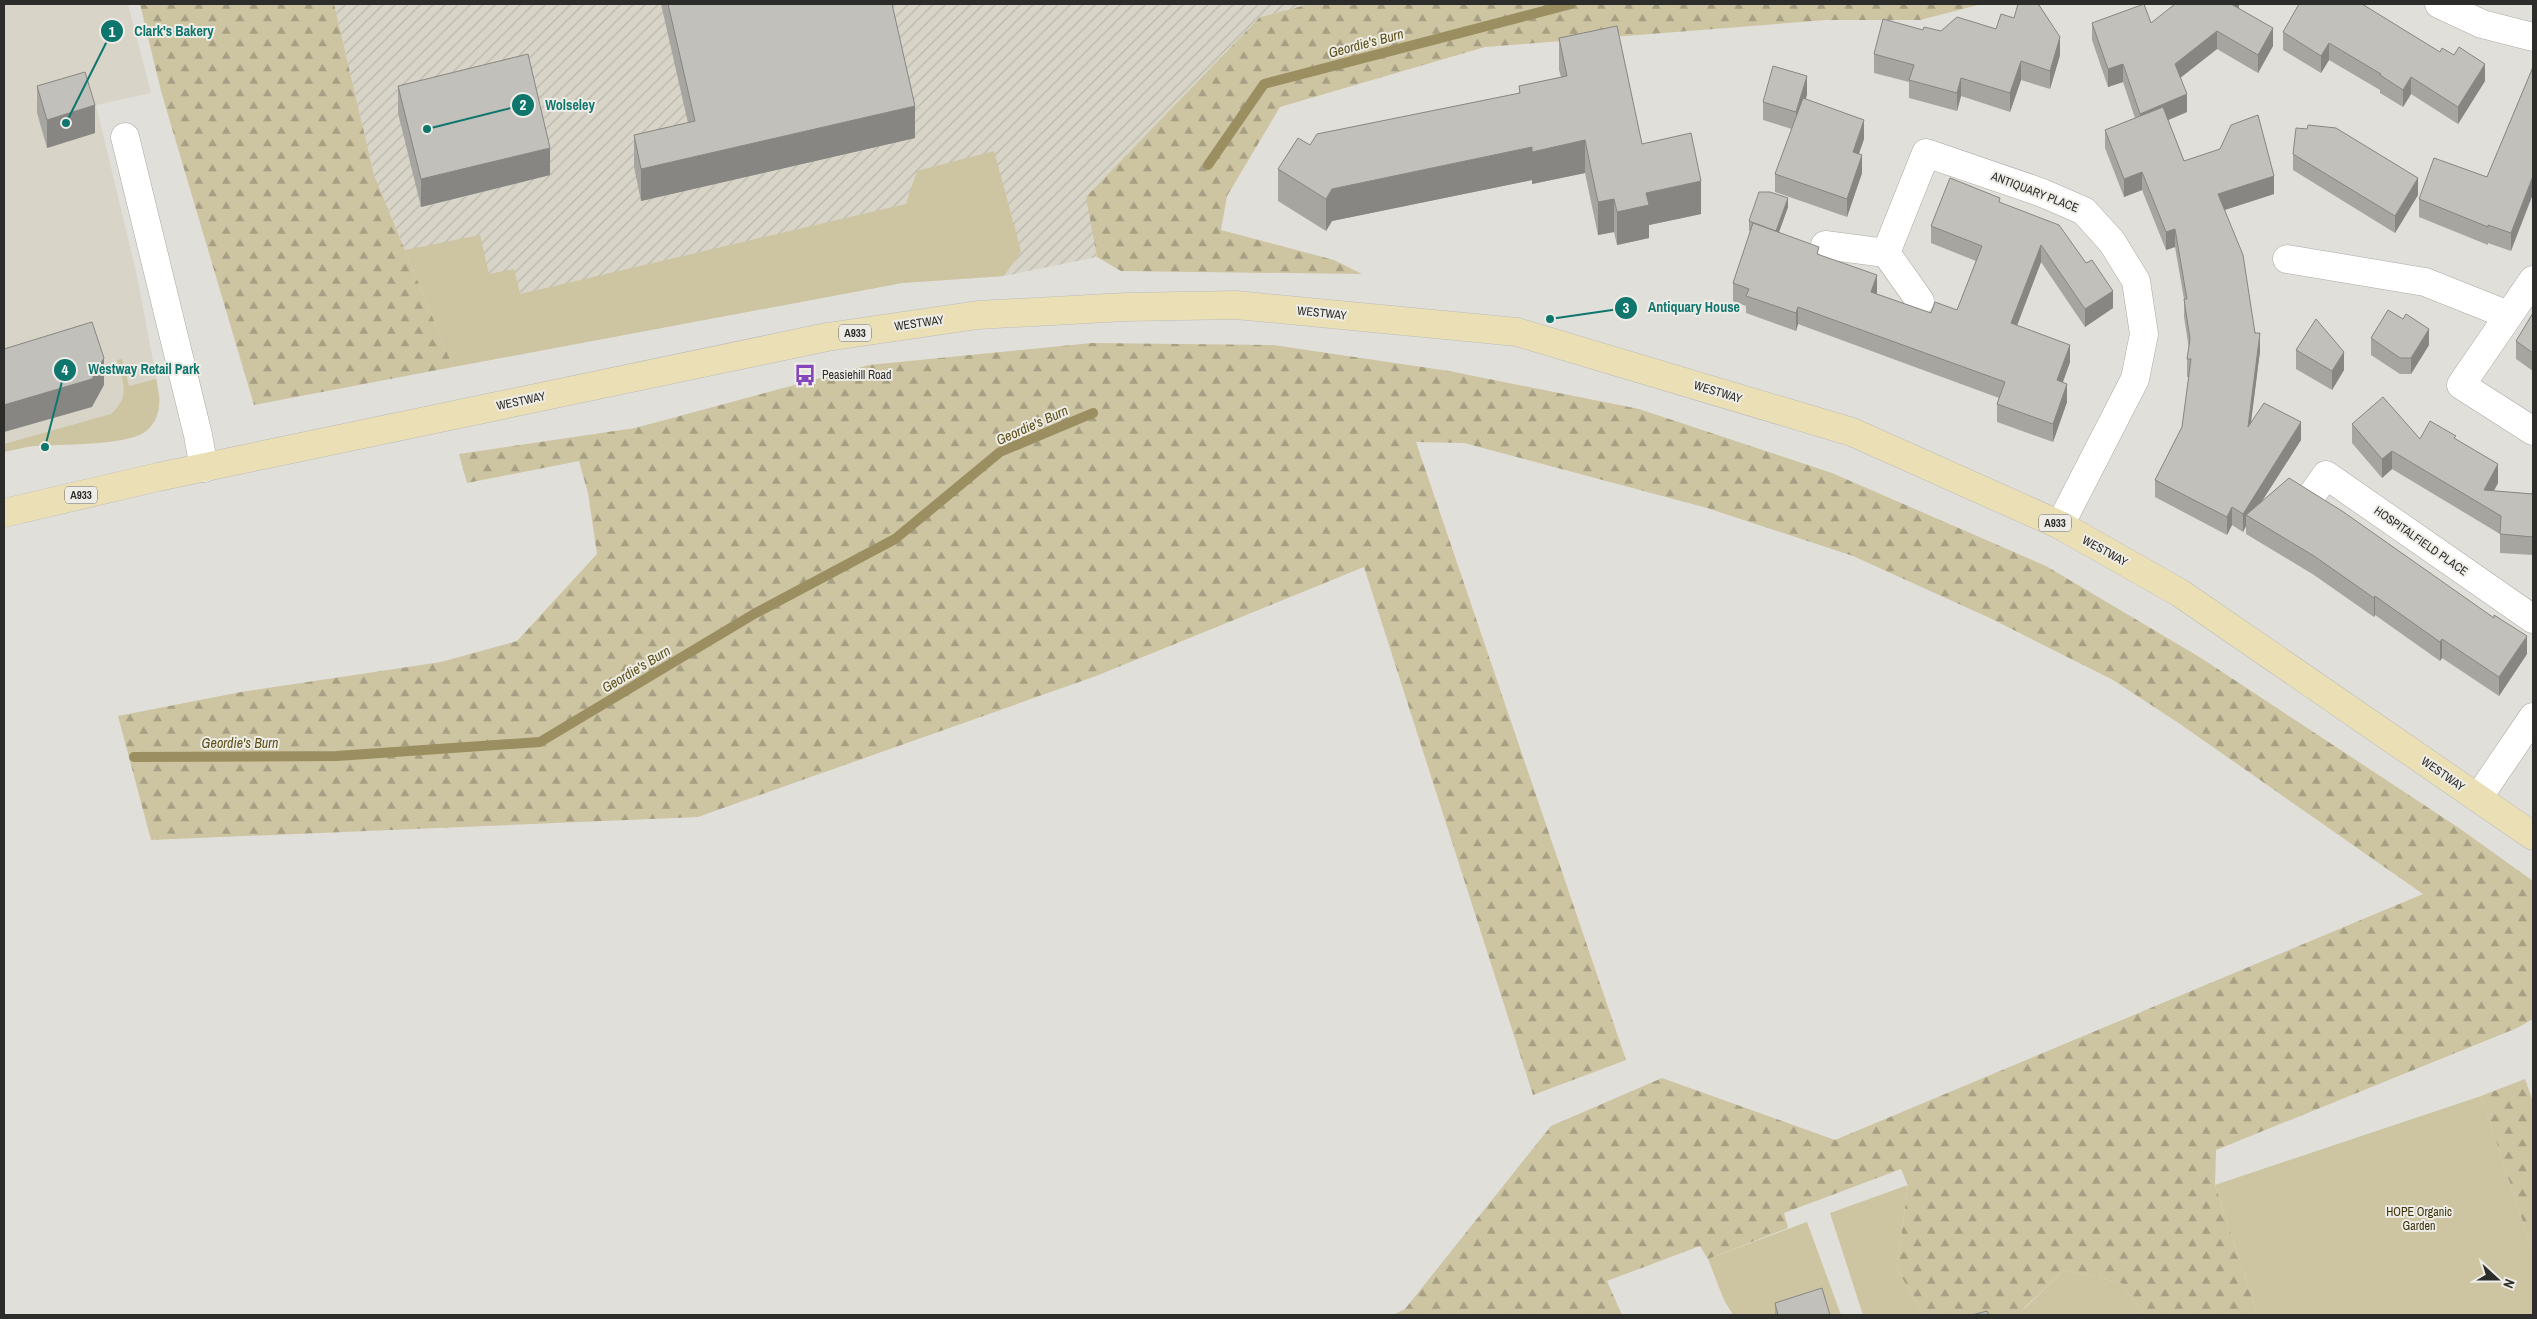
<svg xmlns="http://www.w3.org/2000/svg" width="2537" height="1319" font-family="'Archivo Narrow',sans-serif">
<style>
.built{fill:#d8d5c8}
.industrial{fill:url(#industrial-furrows)}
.green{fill:#cdc4a1}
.forest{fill:url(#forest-firs)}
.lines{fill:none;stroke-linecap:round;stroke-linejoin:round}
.stream{stroke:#9b8f61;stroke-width:10}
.minor-casing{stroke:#abaaa4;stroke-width:29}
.major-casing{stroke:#bbb;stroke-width:29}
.minor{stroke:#fff;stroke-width:28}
.major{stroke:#ebe0b5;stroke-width:28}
.wall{fill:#a6a5a0}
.shaded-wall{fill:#878682}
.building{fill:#c1c0ba;stroke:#878682}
.labels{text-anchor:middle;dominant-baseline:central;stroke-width:4;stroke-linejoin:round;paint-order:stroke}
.shield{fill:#eeece6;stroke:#666662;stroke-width:1}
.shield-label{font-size:11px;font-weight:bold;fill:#2c2c2a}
.street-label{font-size:12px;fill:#2c2c2a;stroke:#eeece6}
.poi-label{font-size:12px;fill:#2c2c2a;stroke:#eeece6;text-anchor:start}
.park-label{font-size:12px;fill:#3a310a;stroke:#eeece6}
.water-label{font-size:14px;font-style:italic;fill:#5e5119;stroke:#eeece6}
.leader{fill:none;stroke:#0f766e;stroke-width:2}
.callout-dot{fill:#0f766e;stroke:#eeece6;stroke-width:2}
.mark-label{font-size:15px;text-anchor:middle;font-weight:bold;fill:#fff}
.callout-label{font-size:14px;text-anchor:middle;font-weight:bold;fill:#0f766e;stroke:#eeece6;stroke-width:4;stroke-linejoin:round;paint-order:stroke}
</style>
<defs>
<pattern id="industrial-furrows" width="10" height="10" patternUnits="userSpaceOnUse" patternTransform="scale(1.25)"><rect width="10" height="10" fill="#d8d5c8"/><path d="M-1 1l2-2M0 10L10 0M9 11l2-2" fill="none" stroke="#bab7ac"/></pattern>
<pattern id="forest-firs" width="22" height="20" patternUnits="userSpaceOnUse" patternTransform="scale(1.25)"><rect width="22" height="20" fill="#cdc4a1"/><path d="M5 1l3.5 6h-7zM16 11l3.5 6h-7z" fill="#a79f83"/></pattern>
</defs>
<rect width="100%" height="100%" fill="#e1dfd9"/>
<path class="built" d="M4,4h124l23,89 -55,12 41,171 23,122 -1,11 -5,12 -10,11 -16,6 -96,8 -28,6z"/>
<path class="industrial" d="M334,4h976l-50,13 -173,180 10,60 -93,19 -102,7 -449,84 -79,-192z"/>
<g class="green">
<path d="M994,151l27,100 -17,25 -102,7 -449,84 -48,-117 75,-15 9,39 25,-5 6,25 386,-90 11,-33z"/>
<path d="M122,359l7,27 27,-7c4,20 7,39 -11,53 -20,14 -85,12 -111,14 -10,1 -20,4 -30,6v-8l107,-30c20,-18 12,-31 6,-54z"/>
<path d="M2481,1096l52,156v63h-275l-43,-130z"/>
<path d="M1908,1185l-11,84 27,46h-61l-33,-102z"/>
<path d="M1807,1222l34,93h-108l-9,-15 -16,-41z"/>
<path d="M2064,1270l57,13 24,32h-121v-6z"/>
</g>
<g class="forest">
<path d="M140,4h194l40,171 79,192 -199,38 -93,-314z"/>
<path d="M1310,4h672l-62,16h-94l-341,27 -205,60 -53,89 -6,34 113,30 28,14 -241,-3 -24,-14 -11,-60 174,-180z"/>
<path d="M1092,343l181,2 176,26 190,38 193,64 214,93 155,92 258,170 74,53v138l-16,9 -301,122 -1,35 43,130h-113l-24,-32 -57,-13 -40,38v7h-100l-27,-46 11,-84 -7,-16 -117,44 4,15 -80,31 -8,-13 -93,35 15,34h-229l12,-6 146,-183 111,-48 173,62 588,-246 -243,-170 -67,-44 -121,-61 -139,-63 -146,-48 -243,-65 -48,-1 210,618 -93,35 -169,-528 -268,109 -398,141 -547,23 -33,-124 123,-24 200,-30 76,-21 80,-87 -9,-61 -9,-32 -112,22 -8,-29 176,-26 234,-63z"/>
<path d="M2525,1079l8,23v150l-52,-156z"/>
</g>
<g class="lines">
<g class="stream">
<path d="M1208,165l56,-81 307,-80"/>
<path d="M134,757l203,-1 203,-14 214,-128 141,-75 105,-87 93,-39"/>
</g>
<g class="minor-casing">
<g id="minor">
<path d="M2439,4l43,20 51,13"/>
<path d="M125,137l73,298 6,33"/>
<path d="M1825,245l61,8 34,48"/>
<path d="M1886,253l40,-100 114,39 44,19 28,31 24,39 8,53 -9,45 -75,146"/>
<path d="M2287,259l138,23 83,33"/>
<path d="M2533,280l-72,105 72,46"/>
<path d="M2314,492l12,-17 207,144"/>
<path d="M2478,798l55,-81"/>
</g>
</g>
<g class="major-casing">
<path id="major" d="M4,513l154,-36 669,-140 151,-22 148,-8 110,-2 281,27 335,100 208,93 120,68 353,243"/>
</g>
<use href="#minor" class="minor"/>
<use href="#major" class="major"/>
</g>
<g class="wall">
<path d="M661,4h231l23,134 -274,63 -7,-34v-32l54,-12z"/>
<path d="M2239,4v4l34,38 -15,27 -41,-24 -37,29 7,34 -19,8 16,41 90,33 -49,16 35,141 -9,71 50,18 -40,63 266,151 -28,42 -57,-38 -2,3 -65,-46 -1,2 -60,-42 -68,-41v-8l-3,6 -11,-7 -5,10 -72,-38v-17l27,-53 7,-50h-2v-18l2,-10 -5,-32v-18l-9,-52 -9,3 -24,-60 -18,7 -19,-49v-18l30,-12 -12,-36 -15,5 -16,-47v-17h59z"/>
<path d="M2299,4l186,77 -27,43 -47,-30 -8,13 -23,-14v-3l-51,-30 -8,13 -38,-23v-18z"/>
<path d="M1923,30l18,1 119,24 -10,34 -29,-9 -11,32 -49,-16 -4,15 -48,-13v-16l-35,-9v-19z"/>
<path d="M1559,38l83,106 59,70 -52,11v13l-32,7 -3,-13 -16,3 -13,-62 -53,11v-4l-200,41 -6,10 -48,-30v-32l32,-24 209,-52v-7l42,-9 -2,-7z"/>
<path d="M2533,67l-22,184 -23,-8v2l-69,-28v-18l68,-22z"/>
<path d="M37,86l58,47 -48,15 -10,-35z"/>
<path d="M398,86l152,89 -129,32 -23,-94z"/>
<path d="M1807,95l-2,4 59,40 -5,15 3,19 -15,44 -72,-25v-18l17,-45 -29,-9v-18z"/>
<path d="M2293,154l125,41 -23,38 -102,-63z"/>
<path d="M2000,202l113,106 -28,19 -44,-65 -24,64 53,36 -7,20 4,20 -14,40 -56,-20v-18l2,-6 -201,-74 -2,7 -50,-18v-7l-13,-5v-18l18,-52h-2v-10l39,-14 -9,25 40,22 58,39v1l54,19 26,-3 19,-49 -45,-18v-17z"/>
<path d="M2533,313v58l-17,-12v-18z"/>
<path d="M2371,338l58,7 -18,29h-11l-29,-19z"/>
<path d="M2296,350l48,20 -12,20 -36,-21z"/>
<path d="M2352,424l68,15h36l42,44 -4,8 39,3v61l-33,-2v-19l-108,-65 -10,9 -30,-35z"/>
<path d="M1775,1303l55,12h-55z"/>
</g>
<g class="shaded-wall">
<path d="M2228,4h11v6z"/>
<path d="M2273,28v18l-15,27v-18z"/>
<path d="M2217,31v18l-42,33v-18z"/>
<path d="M2060,37v18l-10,34v-18z"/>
<path d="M2329,43v17l-8,13v-17z"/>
<path d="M2021,61v19l-11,32v-19z"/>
<path d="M2123,64v18l-15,5v-18z"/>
<path d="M2485,64v17l-27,43v-17z"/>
<path d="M1807,76v19l-11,35v-18z"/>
<path d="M2411,77v17l-8,13v-17z"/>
<path d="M1961,78v18l-4,15v-18z"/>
<path d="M2187,94v18l-47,20v-18z"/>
<path d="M95,105v28l-48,15v-28z"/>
<path d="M915,106v32l-274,63v-32z"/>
<path d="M1864,120v19l-11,31v-18z"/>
<path d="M1585,140v33l-53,11v-32z"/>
<path d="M1532,147v33l-200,41 -6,10v-32l6,-10z"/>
<path d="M550,148v27l-129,32v-28z"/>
<path d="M1862,155v18l-15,44v-18z"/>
<path d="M2142,172v18l-18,7v-18z"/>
<path d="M2274,176v18l-56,18v-18z"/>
<path d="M2533,176v18l-22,57v-18z"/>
<path d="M2418,178v17l-23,38v-17z"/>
<path d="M1701,181v33l-52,11v13l-32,7v-33l29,-19z"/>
<path d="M1788,198v9l-12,33v-9z"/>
<path d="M1614,199v33l-16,3v-33z"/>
<path d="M2175,229v18l-9,3v-18z"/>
<path d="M2041,245v17l-30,79v-18z"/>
<path d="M1877,275v18l-6,17v-18z"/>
<path d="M2113,291v17l-28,19v-18z"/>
<path d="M1798,307v17l-2,7v-18z"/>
<path d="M2429,329v16l-18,29v-16z"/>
<path d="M2260,333v18l-12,94v-18z"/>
<path d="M2070,345v17l-13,36v-18z"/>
<path d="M2344,352v18l-12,20v-19z"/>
<path d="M104,358v27l-12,22 -88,25v-27z"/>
<path d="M2067,384v18l-14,40v-18z"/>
<path d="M2301,422v18l-50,78 -5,-3v11l-3,6v-18z"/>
<path d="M2392,451v18l-10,9v-19z"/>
<path d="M2498,464v19l-13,23 -1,-16z"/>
<path d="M2232,507v18l-5,10v-18z"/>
<path d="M2375,596v19l-1,2v-19z"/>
<path d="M2527,636v18l-28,42v-19z"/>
<path d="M2442,639v19l-2,3v-19z"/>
</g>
<g class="building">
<path d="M668,4h224l23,102 -274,63 -7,-34 61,-14z"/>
<path d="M2018,4h17l4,1 21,32 -10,34 -29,-10 -11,32 -49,-15 -4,15 -48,-13 5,-15 -40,-11 9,-35 40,11 1,-3 17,4 16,-14 39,12 5,-15 13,4z"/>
<path d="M2144,4l7,19 24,-19h56l42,24 -15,27 -41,-24 -42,33 12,30 -47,20 -17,-50 -15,5 -16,-46z"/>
<path d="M2299,4h63l78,48 2,-4 12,7 5,-8 26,17 -27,43 -47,-30 -8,13 -23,-15 1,-1 -52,-31 -8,13 -38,-24z"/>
<path d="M1617,26l25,118 49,-11 10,48 -55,12 3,12 -32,7 -3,-13 -16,3 -13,-62 -53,12v-5l-200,42 -6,10 -48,-30 20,-31 12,7 7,-11 203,-41 -1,-7 48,-10 -8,-38z"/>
<path d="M528,54l22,94 -129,31 -23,-93z"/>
<path d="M1773,66l34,10 -11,36 -33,-10z"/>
<path d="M2533,67v109l-22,57 -23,-8v2l-69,-28 15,-41 53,19z"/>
<path d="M85,72l10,33 -48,15 -10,-34z"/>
<path d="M1803,98l61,22 -11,32 9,3 -15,44 -72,-25z"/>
<path d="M2163,107l21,54 36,-12 11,-24 27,-10 16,61 -56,18 25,61 12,78h5l-12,94 16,-24 37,19 -58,92 -11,-7 -5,10 -72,-37 27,-53 9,-68h-4l3,-20 -6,-40h3l-12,-70 -9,3 -24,-60 -18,7 -19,-49z"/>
<path d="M2308,125l28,3 82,50 -23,38 -102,-62 3,-26 11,1z"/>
<path d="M1950,178l50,20 -1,4 60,23 27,38 6,-3 21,31 -28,18 -44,-64 -30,78 59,22 -13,35 10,4 -14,40 -56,-20 8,-22 -207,-75 -2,6 -50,-17 3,-7 -16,-6 20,-60 66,24 -2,7 60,21 -6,17 60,21 4,-11 22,8 25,-64 -51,-20z"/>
<path d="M1759,192h11l18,6 -12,33 -27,-10z"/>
<path d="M2388,310l15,9 3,-5 23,15 -18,29h-11l-29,-20z"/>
<path d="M2533,313v40l-17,-12z"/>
<path d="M2316,319l28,33 -12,19 -36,-21z"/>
<path d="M92,322l12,36 -12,21 -88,26v-56z"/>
<path d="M2383,397l37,42 10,-18 26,15 -2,2 44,26 -14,26 49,4v43l-33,-3 1,-18 -109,-65 -10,8 -30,-35z"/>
<path d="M2289,478l53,33 152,107v-3l33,21 -28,41 -57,-38 -2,3 -65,-46 -1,2 -60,-42 -68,-41z"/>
<path d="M1822,1288l8,27h-52l-3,-12z"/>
<path d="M1987,1311l2,4h-17z"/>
</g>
<defs>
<g id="bus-bare" transform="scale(1.725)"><path d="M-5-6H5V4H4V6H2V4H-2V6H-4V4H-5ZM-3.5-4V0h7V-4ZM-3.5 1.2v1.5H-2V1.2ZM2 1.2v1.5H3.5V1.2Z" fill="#8546bc" stroke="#eeece6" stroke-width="2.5" paint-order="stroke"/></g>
</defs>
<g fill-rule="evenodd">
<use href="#bus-bare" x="805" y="375"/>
</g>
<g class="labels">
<g class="shield">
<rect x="839" y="324.5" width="32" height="17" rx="4"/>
<rect x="65" y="486.5" width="32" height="17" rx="4"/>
<rect x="2039" y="514.5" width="32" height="17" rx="4"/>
</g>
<g class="shield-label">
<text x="855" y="333">A933</text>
<text x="81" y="495">A933</text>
<text x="2055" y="523">A933</text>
</g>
<g class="street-label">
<text transform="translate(2035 192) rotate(21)">ANTIQUARY PLACE</text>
<text transform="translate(1322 313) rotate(6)">WESTWAY</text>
<text transform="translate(919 323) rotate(-8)">WESTWAY</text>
<text transform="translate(1718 392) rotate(17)">WESTWAY</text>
<text transform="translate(521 401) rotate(-12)">WESTWAY</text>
<text transform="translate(2421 541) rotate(35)">HOSPITALFIELD PLACE</text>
<text transform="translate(2105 551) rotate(29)">WESTWAY</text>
<text transform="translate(2443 774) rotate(35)">WESTWAY</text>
</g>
<g class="poi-label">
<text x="822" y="375">Peasiehill Road</text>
</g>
<g class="park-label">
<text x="2419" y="1212">HOPE Organic<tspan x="2419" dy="14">Garden</tspan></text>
</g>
<g class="water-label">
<text transform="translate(1366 43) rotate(-15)">Geordie's Burn</text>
<text transform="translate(1032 425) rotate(-24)">Geordie's Burn</text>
<text transform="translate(636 669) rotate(-31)">Geordie's Burn</text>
<text x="240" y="743">Geordie's Burn</text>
</g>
</g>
<path class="leader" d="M66 123L112 31M427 129L523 105M1550 319L1626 308M45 447L65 370"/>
<g class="callout-dot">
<circle cx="66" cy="123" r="5"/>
<circle cx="427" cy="129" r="5"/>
<circle cx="1550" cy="319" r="5"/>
<circle cx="45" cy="447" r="5"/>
<circle cx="112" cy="31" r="12"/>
<circle cx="523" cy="105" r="12"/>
<circle cx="1626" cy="308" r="12"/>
<circle cx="65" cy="370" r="12"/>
</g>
<g class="mark-label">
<text x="112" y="37">1</text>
<text x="523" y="110">2</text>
<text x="1626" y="313">3</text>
<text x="65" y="375">4</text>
</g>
<g class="callout-label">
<text x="174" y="36">Clark's Bakery</text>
<text x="570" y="110">Wolseley</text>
<text x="1694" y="312">Antiquary House</text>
<text x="144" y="374">Westway Retail Park</text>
</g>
<rect width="2537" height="1319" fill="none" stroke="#2c2c2a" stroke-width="10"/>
<g transform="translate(2497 1279) rotate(111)" stroke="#eeece6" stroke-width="4" paint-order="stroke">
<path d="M0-4L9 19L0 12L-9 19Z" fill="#2c2c2a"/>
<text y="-8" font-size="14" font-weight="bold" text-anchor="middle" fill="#2c2c2a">N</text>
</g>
</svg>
